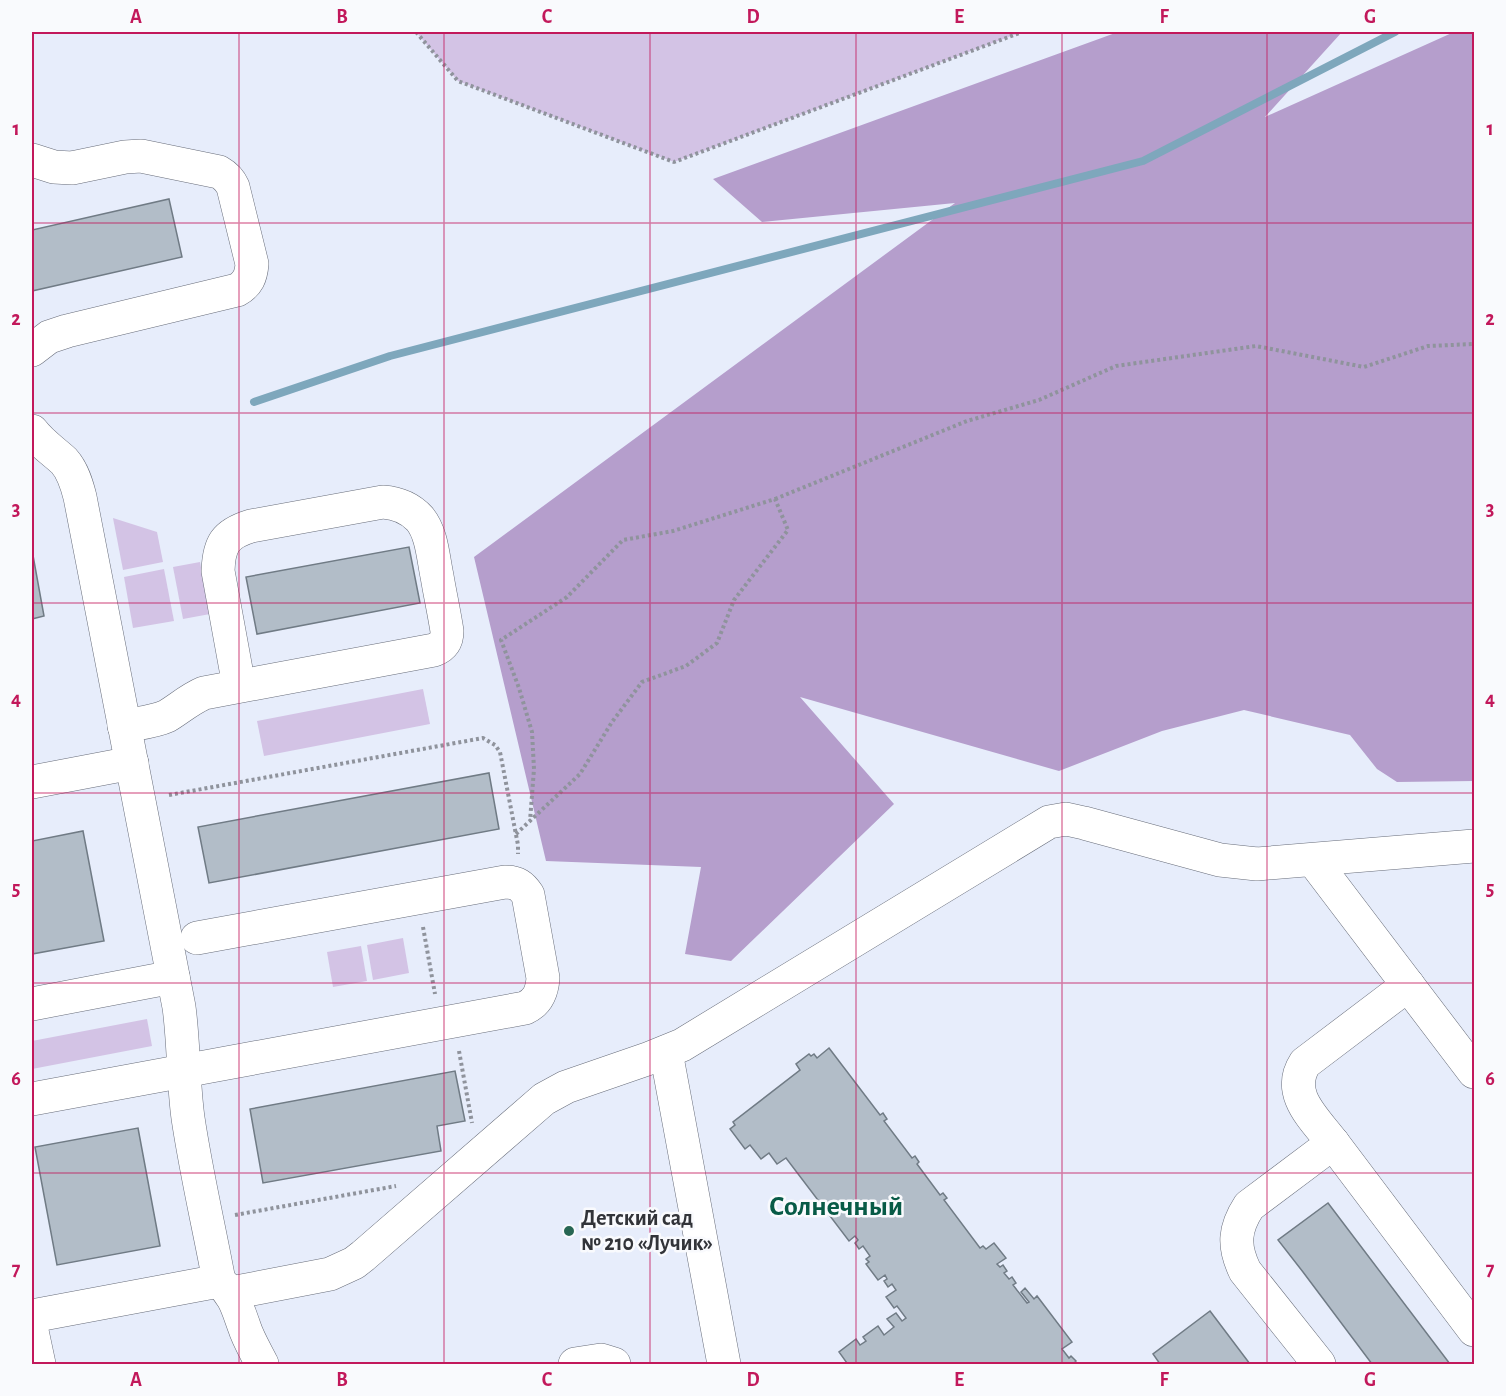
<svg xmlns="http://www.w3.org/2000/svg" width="1506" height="1396" font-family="'Alegreya Sans',sans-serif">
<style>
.green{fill:#d3c3e5}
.forest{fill:#b59ecc}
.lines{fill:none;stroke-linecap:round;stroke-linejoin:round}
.stream{stroke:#7ea7bc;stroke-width:8}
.building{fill:#b2bdc8;stroke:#707b85;stroke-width:1.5}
.minor-casing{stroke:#686d7a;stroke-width:34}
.path{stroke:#8f939c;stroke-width:4;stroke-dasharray:3 3;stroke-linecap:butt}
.minor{stroke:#fff;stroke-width:33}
.grid{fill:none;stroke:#c2185b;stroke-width:1.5;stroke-opacity:0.55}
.poi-dot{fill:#276653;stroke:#f9fafd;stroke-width:2}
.labels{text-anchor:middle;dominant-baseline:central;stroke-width:5;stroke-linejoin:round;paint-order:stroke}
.poi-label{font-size:22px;font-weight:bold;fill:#323439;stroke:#f9fafd;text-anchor:start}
.district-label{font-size:28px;font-weight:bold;fill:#075a46;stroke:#f9fafd}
.neatline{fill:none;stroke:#c2185b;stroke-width:2}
.grid-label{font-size:20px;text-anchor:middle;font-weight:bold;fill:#c2185b}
</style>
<rect width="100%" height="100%" fill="#e7edfb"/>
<g class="green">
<path d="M416,32h606l-348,130 -216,-81z"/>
<path d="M113,518l44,14 6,30 -40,8z"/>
<path d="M200,562l10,52 -27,5 -10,-52z"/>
<path d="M164,569l10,52 -41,7 -9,-51z"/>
<path d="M423,689l7,35 -166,32 -7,-35z"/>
<path d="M403,938l6,35 -36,7 -6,-35z"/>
<path d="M361,946l6,35 -34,6 -6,-35z"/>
<path d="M147,1019l5,27 -120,23v-28z"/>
</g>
<path class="forest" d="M1118,32h224l-77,85 189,-85h20v749l-77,1 -20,-13 -27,-34 -106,-25 -82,21 -103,40 -259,-74 94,107 -163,157 -46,-7 16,-87 -155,-6 -72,-304 481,-354 -193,19 -49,-43z"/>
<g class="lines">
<path class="stream" d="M254,402l136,-46 753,-195 252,-129"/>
</g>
<g class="building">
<path d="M169,199l13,58 -150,34v-61z"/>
<path d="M409,547l11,56 -163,31 -11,-57z"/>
<path d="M32,550l12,66 -12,3z"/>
<path d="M489,773l10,56 -290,54 -11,-56z"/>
<path d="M83,831l21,110 -72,13v-113z"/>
<path d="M829,1048l51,67 3,-2 4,6 -3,2 28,37 3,-2 4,6 -2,2 23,31 3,-2 4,5 -3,2 36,48 3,-2 3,3 8,-6 12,15 -9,6 3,3 3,-2 4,6 -3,2 5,6 3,-2 4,6 -3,2 14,18 2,-1 -8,-10 4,-4 9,11 3,-3 35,46 -10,7 7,9 2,-2 5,5 -3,3h-229l3,-1 -8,-11 17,-13 4,6 6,-4 -3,-4 15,-11 6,9 10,-8 -7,-8 9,-6 6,8 4,-3 -9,-12 -3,2 -8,-11 10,-7 -4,-6 -4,3 -4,-6 3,-2 -2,-4 -7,5 -12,-16 3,-2 -3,-3 4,-3 -7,-10 -4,3 -4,-6 3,-3 -3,-4 -6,5 -63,-83 -9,6 -8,-11 -8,6 -11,-14 -5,4 -15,-20 5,-4 -2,-3 67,-52 -4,-6 13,-10 2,2 3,-2 3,4z"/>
<path d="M455,1071l10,50 -28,5 4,25 -178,32 -13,-74z"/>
<path d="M138,1128l22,118 -103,19 -22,-118z"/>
<path d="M1328,1203l122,161h-78l-69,-92 -25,-32z"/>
<path d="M1210,1311l40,53h-90l-7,-10z"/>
</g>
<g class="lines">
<g class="minor-casing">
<g id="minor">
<path d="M32,160l22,7 18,1 53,-11 16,-1 78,16c7,4 11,8 14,15l19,77c-1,12 -4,20 -15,26l-170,41 -18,6 -17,13"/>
<path d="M32,431c9,12 21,20 32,30 9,10 13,24 16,36l99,510c5,37 4,74 9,111 8,54 21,109 31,163 16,15 18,26 25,45 4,13 12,26 18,38"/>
<path d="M124,726c15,-3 30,-4 43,-10 13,-8 23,-17 37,-23l230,-43c10,-4 13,-10 13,-19 -3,-19 -7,-37 -10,-55 -4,-19 -5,-42 -17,-57 -10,-11 -23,-16 -37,-17l-132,24c-26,8 -32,18 -33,45l21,115"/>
<path d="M32,782l100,-19"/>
<path d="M1313,860l161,212"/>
<path d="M32,1004l141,-27"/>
<path d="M666,1052l58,312"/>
<path d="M32,1099l493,-91c13,-6 17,-16 18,-30l-15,-83c-6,-9 -11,-13 -23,-13l-308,56"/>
<path d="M1333,1143l141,187"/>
<path d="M231,1293l99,-19 24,-11 9,-7 181,-157 22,-12 84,-29 32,-13 367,-223 17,-3 18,4 136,37 37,4 217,-18"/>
<path d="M32,1316l187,-35"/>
<path d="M32,1331l7,33"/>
<path d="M575,1364l26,-4 13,4"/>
<path d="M1319,1364l-74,-93c-12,-25 -11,-42 4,-65l84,-63c-18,-24 -48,-49 -28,-80l103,-78"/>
</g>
</g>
<g class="path">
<path d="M416,32l42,49 216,81 348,-130"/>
<path d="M775,499l192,-78 72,-21 77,-34 140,-20 108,21 64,-21 46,-2"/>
<path d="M169,795l314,-57 12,7 5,7 18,93v9"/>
<path d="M516,834l64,-60 32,-52 30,-40 44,-16 31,-23 17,-43 54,-70 -13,-31 -102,32 -50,9 -56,57 -66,43 18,48 13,44 2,37 -4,52"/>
<path d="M423,927l12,67"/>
<path d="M459,1051l13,72"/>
<path d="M235,1215l161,-29"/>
</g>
<use href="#minor" class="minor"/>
</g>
<path class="grid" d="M239,32v1332M444,32v1332M650,32v1332M856,32v1332M1062,32v1332M1267,32v1332M32,223h1442M32,413h1442M32,603h1442M32,793h1442M32,983h1442M32,1173h1442"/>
<circle class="poi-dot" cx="569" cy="1231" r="6"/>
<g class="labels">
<g class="poi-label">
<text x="581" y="1218">Детский сад<tspan x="581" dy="25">№ 210 «Лучик»</tspan></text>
</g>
<g class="district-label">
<text x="836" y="1207">Солнечный</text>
</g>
</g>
<rect width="1506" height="1396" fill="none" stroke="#f9fafd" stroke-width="66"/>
<rect x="33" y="33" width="1440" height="1330" class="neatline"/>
<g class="grid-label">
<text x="136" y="23">A</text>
<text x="342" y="23">B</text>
<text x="547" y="23">C</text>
<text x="753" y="23">D</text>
<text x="959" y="23">E</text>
<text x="1164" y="23">F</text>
<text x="1370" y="23">G</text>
<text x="16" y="135">1</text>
<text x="1490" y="135">1</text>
<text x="16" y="325">2</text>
<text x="1490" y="325">2</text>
<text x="16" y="515">3</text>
<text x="1490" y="515">3</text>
<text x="16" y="705">4</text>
<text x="1490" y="705">4</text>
<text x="16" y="895">5</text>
<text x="1490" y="895">5</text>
<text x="16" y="1085">6</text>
<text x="1490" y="1085">6</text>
<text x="16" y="1275">7</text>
<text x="1490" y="1275">7</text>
<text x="136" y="1386">A</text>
<text x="342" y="1386">B</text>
<text x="547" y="1386">C</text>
<text x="753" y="1386">D</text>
<text x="959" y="1386">E</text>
<text x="1164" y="1386">F</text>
<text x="1370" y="1386">G</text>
</g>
</svg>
